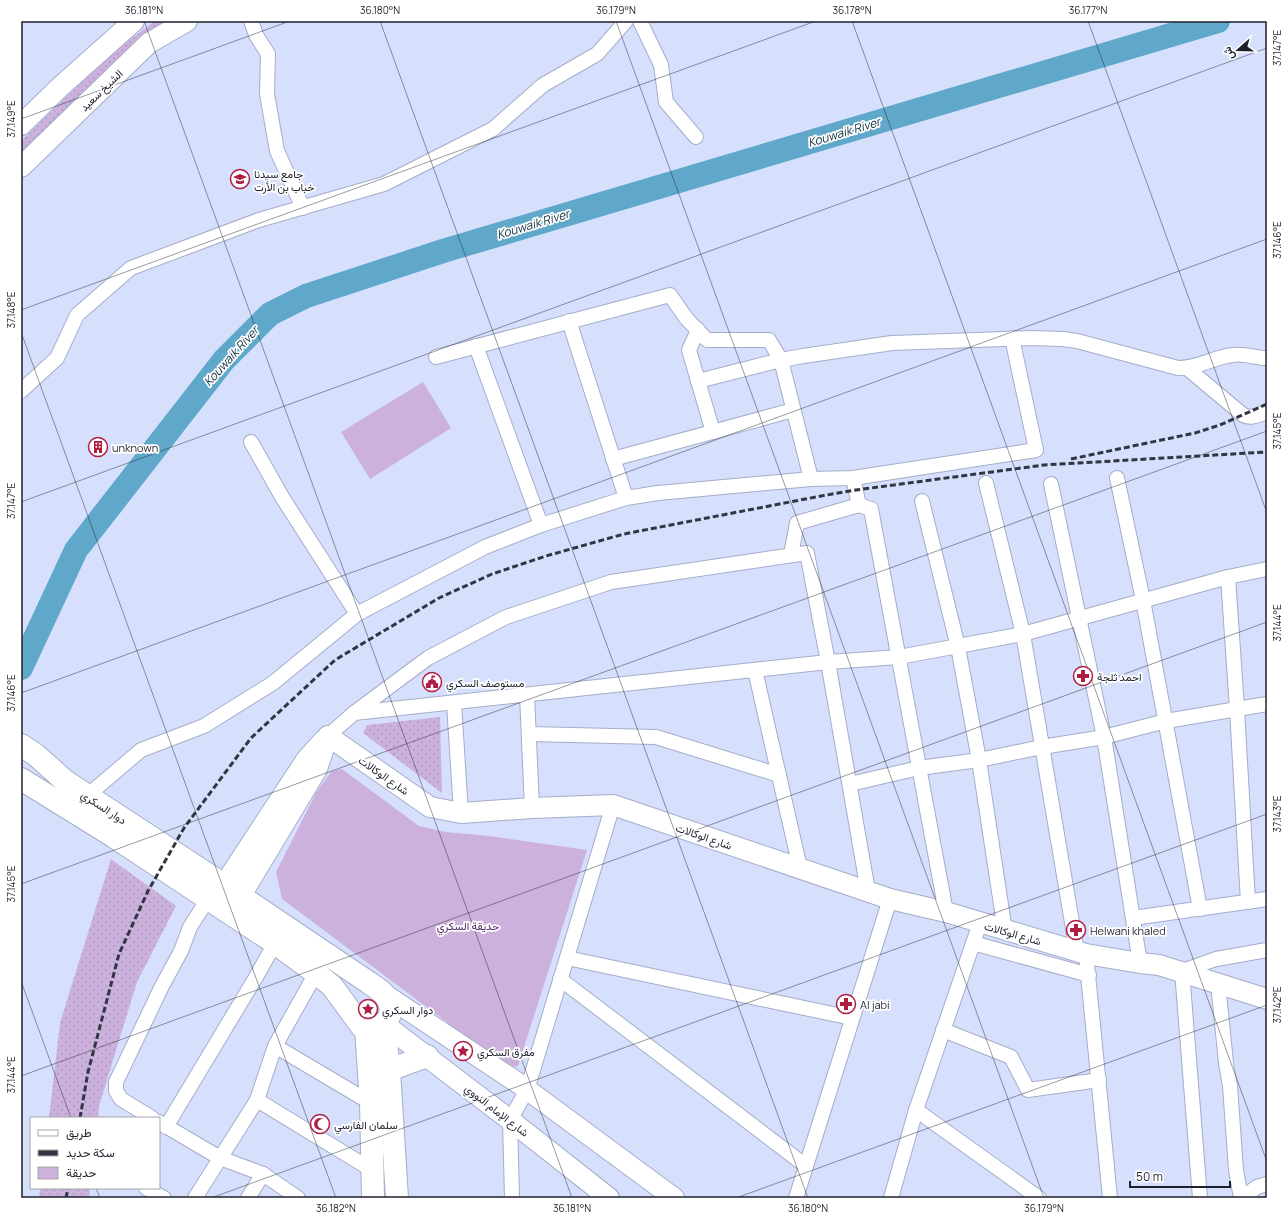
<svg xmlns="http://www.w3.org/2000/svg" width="1288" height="1219" font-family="Manrope,Vazirmatn,sans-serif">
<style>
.grass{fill:url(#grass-dots)}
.green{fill:#cbb1dc}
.water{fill:#60a8ca}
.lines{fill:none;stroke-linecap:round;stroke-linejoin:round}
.river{stroke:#60a8ca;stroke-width:24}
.street-casing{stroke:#a4adc9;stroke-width:16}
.secondary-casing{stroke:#a4adc9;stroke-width:22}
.primary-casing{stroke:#a4adc9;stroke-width:24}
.street{stroke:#fff;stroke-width:14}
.secondary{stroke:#fff;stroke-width:20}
.primary{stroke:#fff;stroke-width:22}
.rail{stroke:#323643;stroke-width:3;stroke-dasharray:6 3;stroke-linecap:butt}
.ticks{fill:none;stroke:#1e212c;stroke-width:1;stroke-opacity:0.45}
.labels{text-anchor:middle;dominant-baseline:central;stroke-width:3.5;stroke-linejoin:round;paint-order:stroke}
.street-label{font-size:11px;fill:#1e212c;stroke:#fff}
.poi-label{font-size:11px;fill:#1e212c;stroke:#fff;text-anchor:start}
.park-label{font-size:11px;fill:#52276a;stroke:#fff}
.water-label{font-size:12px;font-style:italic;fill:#0d2f3d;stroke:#fff}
.neatline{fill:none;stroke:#1e212c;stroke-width:1.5}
.ticks-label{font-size:10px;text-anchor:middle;fill:#1e212c}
</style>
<defs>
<pattern id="grass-dots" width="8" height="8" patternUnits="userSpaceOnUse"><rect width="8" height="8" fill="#cbb1dc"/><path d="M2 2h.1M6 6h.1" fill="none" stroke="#ae98bd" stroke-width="1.8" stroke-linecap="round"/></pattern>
</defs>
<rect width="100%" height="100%" fill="#d6e0fd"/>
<g class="grass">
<path d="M155,21h18l-152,134v-14l91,-88z"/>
<path d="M440,717l2,76 -79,-60 4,-8z"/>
<path d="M111,859l65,47 -39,76 -38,124 -1,12h-49l11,-95z"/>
<path d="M40,1188h50l-1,10h-50z"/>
</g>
<g class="green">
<path d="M423,382l28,46 -81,51 -29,-47z"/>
<path d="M342,769l77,57 27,6 43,4 98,14 -69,216 -11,1 -225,-168 -6,-27 41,-81 15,-20z"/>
</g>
<path class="water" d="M365,1000l5,1 3,4 -2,8 -4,2 -9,-9 3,-4z"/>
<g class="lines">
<path class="river" d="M21,668l55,-118 148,-190 46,-46 36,-18 137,-45 775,-230"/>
<g class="street-casing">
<g id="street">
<path d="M251,21l5,14 12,19 -1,40 10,57 26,57"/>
<path d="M640,21l21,44 5,37 30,35"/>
<path d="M569,321l57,177"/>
<path d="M698,330l-9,20 24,82"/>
<path d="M476,346l65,179"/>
<path d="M436,357l234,-62 16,23 21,22h62l12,20 30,119"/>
<path d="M1187,368l56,47c8,4 15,0 24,-3"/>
<path d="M698,381l83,-21 22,-4 89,-13 139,-5 32,1 14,2 101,27c22,0 35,-11 55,-13 11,-2 23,3 34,3"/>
<path d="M21,391l36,-33 20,-43 54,-47 128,-48 125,-36 109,-55 50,-44 54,-31 29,-33"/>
<path d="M251,442l31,55 75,117"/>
<path d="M613,459l180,-49"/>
<path d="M853,478l6,27 12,4 75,403"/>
<path d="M1117,478l26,122 57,309"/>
<path d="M986,483l37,151 54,318"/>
<path d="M1051,484l53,253 36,226"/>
<path d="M922,501l36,146 21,113 26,171"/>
<path d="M791,555l6,-32 62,-18"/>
<path d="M1228,577l9,132 11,193"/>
<path d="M755,670l45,198"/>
<path d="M527,695l5,113"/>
<path d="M454,703l7,110"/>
<path d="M354,713l74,-55 78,-41 105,-35 196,-29 21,109 40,229"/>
<path d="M529,734l127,3 123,38"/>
<path d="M328,736l26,-23 474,-51 71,-5 124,-23 205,-57 39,-8"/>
<path d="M850,784l69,-16 60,-8 63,-13 62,-10 62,-16 101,-17"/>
<path d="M87,796l54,-46 63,-24 69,-43 84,-69 128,-67 56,-22 85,-27 32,-5 153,-14 42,-1 183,-28 -24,-112"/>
<path d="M1133,918l134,-19"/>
<path d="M973,943l116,32"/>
<path d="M1086,954l24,244"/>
<path d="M567,958l285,60"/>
<path d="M560,979l246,187"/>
<path d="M1218,983l8,80 4,23 6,84 5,28"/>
<path d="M943,1030l68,27 17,33 71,-10"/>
<path d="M275,1046l96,57"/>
<path d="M257,1100l115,70"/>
<path d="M916,1110l123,88"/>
<path d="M152,1118l-31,-19 -5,-8v-9l46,-96 19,-35 9,-24 18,-28"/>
<path d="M159,1122l61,36 43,16 35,24"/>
<path d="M166,1127l90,-150 19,-34"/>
<path d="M146,1188l18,10"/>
<path d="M195,1198l62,-98 18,-54 41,-73"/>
<path d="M248,1198l15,-24"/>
<path d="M512,1198l-2,-78 17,-30 86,-285"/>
<path d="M796,1198l94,-299"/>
<path d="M891,1198l25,-88 64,-187"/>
<path d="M1200,1198l-18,-227 34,-12 51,-9"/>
<path d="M1242,1198l15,-11 10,-3"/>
</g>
</g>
<g class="secondary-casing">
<g id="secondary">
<path d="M21,125l39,-38 74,-66"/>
<path d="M21,167l128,-124 38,-22"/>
<path d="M328,736l102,71 31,6 71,-5 81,-3 277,94 56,13 140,42 54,9 19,2 108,34"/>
<path d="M224,885l82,-125 18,-20"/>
<path d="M240,897l77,-128 11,-33"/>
<path d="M381,992l140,93 153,113"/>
<path d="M384,1024l126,96 99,78"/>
</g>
</g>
<g class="primary-casing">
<g id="primary">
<path d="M21,745l15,10 29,26 159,104 144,97c7,5 18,11 21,20 7,16 -11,33 -27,25l-30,-41 -16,-13 -41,-30 -162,-107 -92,-57"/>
<path d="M384,1024l5,46 8,128"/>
<path d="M366,1029l5,74 2,95"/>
<path d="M389,1070l38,-14"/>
</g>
</g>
<use href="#street" class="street"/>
<use href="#secondary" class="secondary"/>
<use href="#primary" class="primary"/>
<g class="rail">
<path d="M1071,459l124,-26 25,-8 47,-21"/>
<path d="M80,1118l8,-46 31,-118 29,-63 36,-63 67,-90 84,-78 104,-62 53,-24 54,-18 78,-22 197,-38 35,-6 188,-25 223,-13"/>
<path d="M66,1198l2,-10"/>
</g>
</g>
<path class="ticks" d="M144,21l428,1177M380,21l428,1177M616,21l428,1177M852,21l415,1141M1088,21l179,492M21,119l269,-98M21,310l795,-289M21,332l315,866M21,502l1246,-454M21,693l1246,-454M21,884l1246,-453M21,981l50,137M21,1076l1246,-454M96,1188l4,10M211,1198l1056,-384M736,1198l531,-193M1262,1198l5,-2"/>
<defs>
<g id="school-ring" transform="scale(1)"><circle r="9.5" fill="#fff" stroke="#b01d43" stroke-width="1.5"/><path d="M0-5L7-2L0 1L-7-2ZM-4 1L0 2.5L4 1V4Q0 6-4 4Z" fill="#b01d43"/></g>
<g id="building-ring" transform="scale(1)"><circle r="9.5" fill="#fff" stroke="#b01d43" stroke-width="1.5"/><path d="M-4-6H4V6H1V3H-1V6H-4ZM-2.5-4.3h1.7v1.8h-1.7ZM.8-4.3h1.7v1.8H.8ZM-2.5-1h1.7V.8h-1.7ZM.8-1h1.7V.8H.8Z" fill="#b01d43"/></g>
<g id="pharmacy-ring" transform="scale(1)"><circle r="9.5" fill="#fff" stroke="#b01d43" stroke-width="1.5"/><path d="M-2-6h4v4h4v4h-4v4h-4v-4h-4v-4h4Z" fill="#b01d43"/></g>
<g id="civic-ring" transform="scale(1)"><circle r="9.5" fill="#fff" stroke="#b01d43" stroke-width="1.5"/><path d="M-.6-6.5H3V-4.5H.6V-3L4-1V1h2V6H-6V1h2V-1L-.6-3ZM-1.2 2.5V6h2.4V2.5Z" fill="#b01d43"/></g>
<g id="sight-ring" transform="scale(1)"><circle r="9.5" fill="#fff" stroke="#b01d43" stroke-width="1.5"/><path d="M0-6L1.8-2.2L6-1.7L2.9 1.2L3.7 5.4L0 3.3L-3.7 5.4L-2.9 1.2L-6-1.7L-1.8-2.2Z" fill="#b01d43"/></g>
<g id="mosque-ring" transform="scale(1)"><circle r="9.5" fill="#fff" stroke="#b01d43" stroke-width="1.5"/><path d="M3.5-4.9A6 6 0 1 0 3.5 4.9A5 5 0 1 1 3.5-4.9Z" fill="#b01d43"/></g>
</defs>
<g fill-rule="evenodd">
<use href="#school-ring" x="240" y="179"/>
<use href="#building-ring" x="98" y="447"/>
<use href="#pharmacy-ring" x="1083" y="676"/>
<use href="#civic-ring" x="432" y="682"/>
<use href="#pharmacy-ring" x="1076" y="930"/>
<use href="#pharmacy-ring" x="846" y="1004"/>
<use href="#sight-ring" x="368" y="1009"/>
<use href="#sight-ring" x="463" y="1051"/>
<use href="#mosque-ring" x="320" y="1124"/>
</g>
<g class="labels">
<g class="street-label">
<text transform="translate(101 90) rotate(-44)">الشيخ سعيد</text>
<text transform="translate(384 775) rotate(35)">شارع الوكالات</text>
<text transform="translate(104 807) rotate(33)">دوار السكري</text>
<text transform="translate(704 836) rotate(19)">شارع الوكالات</text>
<text transform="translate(1013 933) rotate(16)">شارع الوكالات</text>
<text transform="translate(497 1110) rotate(38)">شارع الإمام النووي</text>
</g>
<g class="poi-label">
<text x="254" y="173">جامع سيدنا<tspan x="254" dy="13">خباب بن الأرت</tspan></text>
<text x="112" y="447">unknown</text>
<text x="1097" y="676">احمد ثلجة</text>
<text x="446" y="682">مستوصف السكري</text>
<text x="1090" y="930">Helwani khaled</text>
<text x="860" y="1004">Al jabi</text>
<text x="382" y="1009">دوار السكري</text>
<text x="477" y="1051">مفرق السكري</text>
<text x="334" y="1124">سلمان الفارسي</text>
</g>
<g class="park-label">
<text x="468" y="925">حديقة السكري</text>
</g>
<g class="water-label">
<text transform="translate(844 132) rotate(-17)">Kouwaik River</text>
<text transform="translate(533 224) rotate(-17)">Kouwaik River</text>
<text transform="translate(231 356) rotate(-48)">Kouwaik River</text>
</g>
</g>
<rect width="1288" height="1219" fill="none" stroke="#ffffff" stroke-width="44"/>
<rect x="30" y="1117" width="130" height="72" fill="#ffffff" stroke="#a5a6ab"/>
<rect x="38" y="1130" width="20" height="6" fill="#ffffff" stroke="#a5a6ab"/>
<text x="66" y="1137" font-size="12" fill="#1e212c">طريق</text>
<rect x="38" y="1150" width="20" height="6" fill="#323643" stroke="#a5a6ab"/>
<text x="66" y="1157" font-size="12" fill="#1e212c">سكة حديد</text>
<rect x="38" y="1167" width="20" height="12" fill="#cbb1dc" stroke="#a5a6ab"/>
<text x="66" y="1177" font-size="12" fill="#1e212c">حديقة</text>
<g transform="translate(1238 50) rotate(250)" stroke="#ffffff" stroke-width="3" paint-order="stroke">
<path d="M0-3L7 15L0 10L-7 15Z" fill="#1e212c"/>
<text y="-6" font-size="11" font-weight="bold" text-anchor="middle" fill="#1e212c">ش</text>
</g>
<path d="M1130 1181v6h100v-6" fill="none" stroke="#1e212c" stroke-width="2"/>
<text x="1136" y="1181" font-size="12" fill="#1e212c" stroke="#ffffff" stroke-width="3" paint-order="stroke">50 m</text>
<rect x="22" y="22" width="1244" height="1175" class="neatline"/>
<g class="ticks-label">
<text x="144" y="14">36.181°N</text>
<text x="380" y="14">36.180°N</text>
<text x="616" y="14">36.179°N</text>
<text x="852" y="14">36.178°N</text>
<text x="1088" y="14">36.177°N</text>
<text transform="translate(1277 48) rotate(-90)" y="4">37.147°E</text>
<text transform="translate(11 119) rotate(-90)" y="4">37.149°E</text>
<text transform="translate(1277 240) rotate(-90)" y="4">37.146°E</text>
<text transform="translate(11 310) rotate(-90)" y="4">37.148°E</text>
<text transform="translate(1277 431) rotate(-90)" y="4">37.145°E</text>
<text transform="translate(11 501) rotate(-90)" y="4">37.147°E</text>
<text transform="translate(1277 623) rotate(-90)" y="4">37.144°E</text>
<text transform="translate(11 693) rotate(-90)" y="4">37.146°E</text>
<text transform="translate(1277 814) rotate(-90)" y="4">37.143°E</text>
<text transform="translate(11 884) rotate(-90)" y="4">37.145°E</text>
<text transform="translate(1277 1005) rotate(-90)" y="4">37.142°E</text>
<text transform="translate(11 1075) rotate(-90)" y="4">37.144°E</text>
<text x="336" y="1212">36.182°N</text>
<text x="572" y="1212">36.181°N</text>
<text x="808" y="1212">36.180°N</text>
<text x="1044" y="1212">36.179°N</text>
</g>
</svg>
